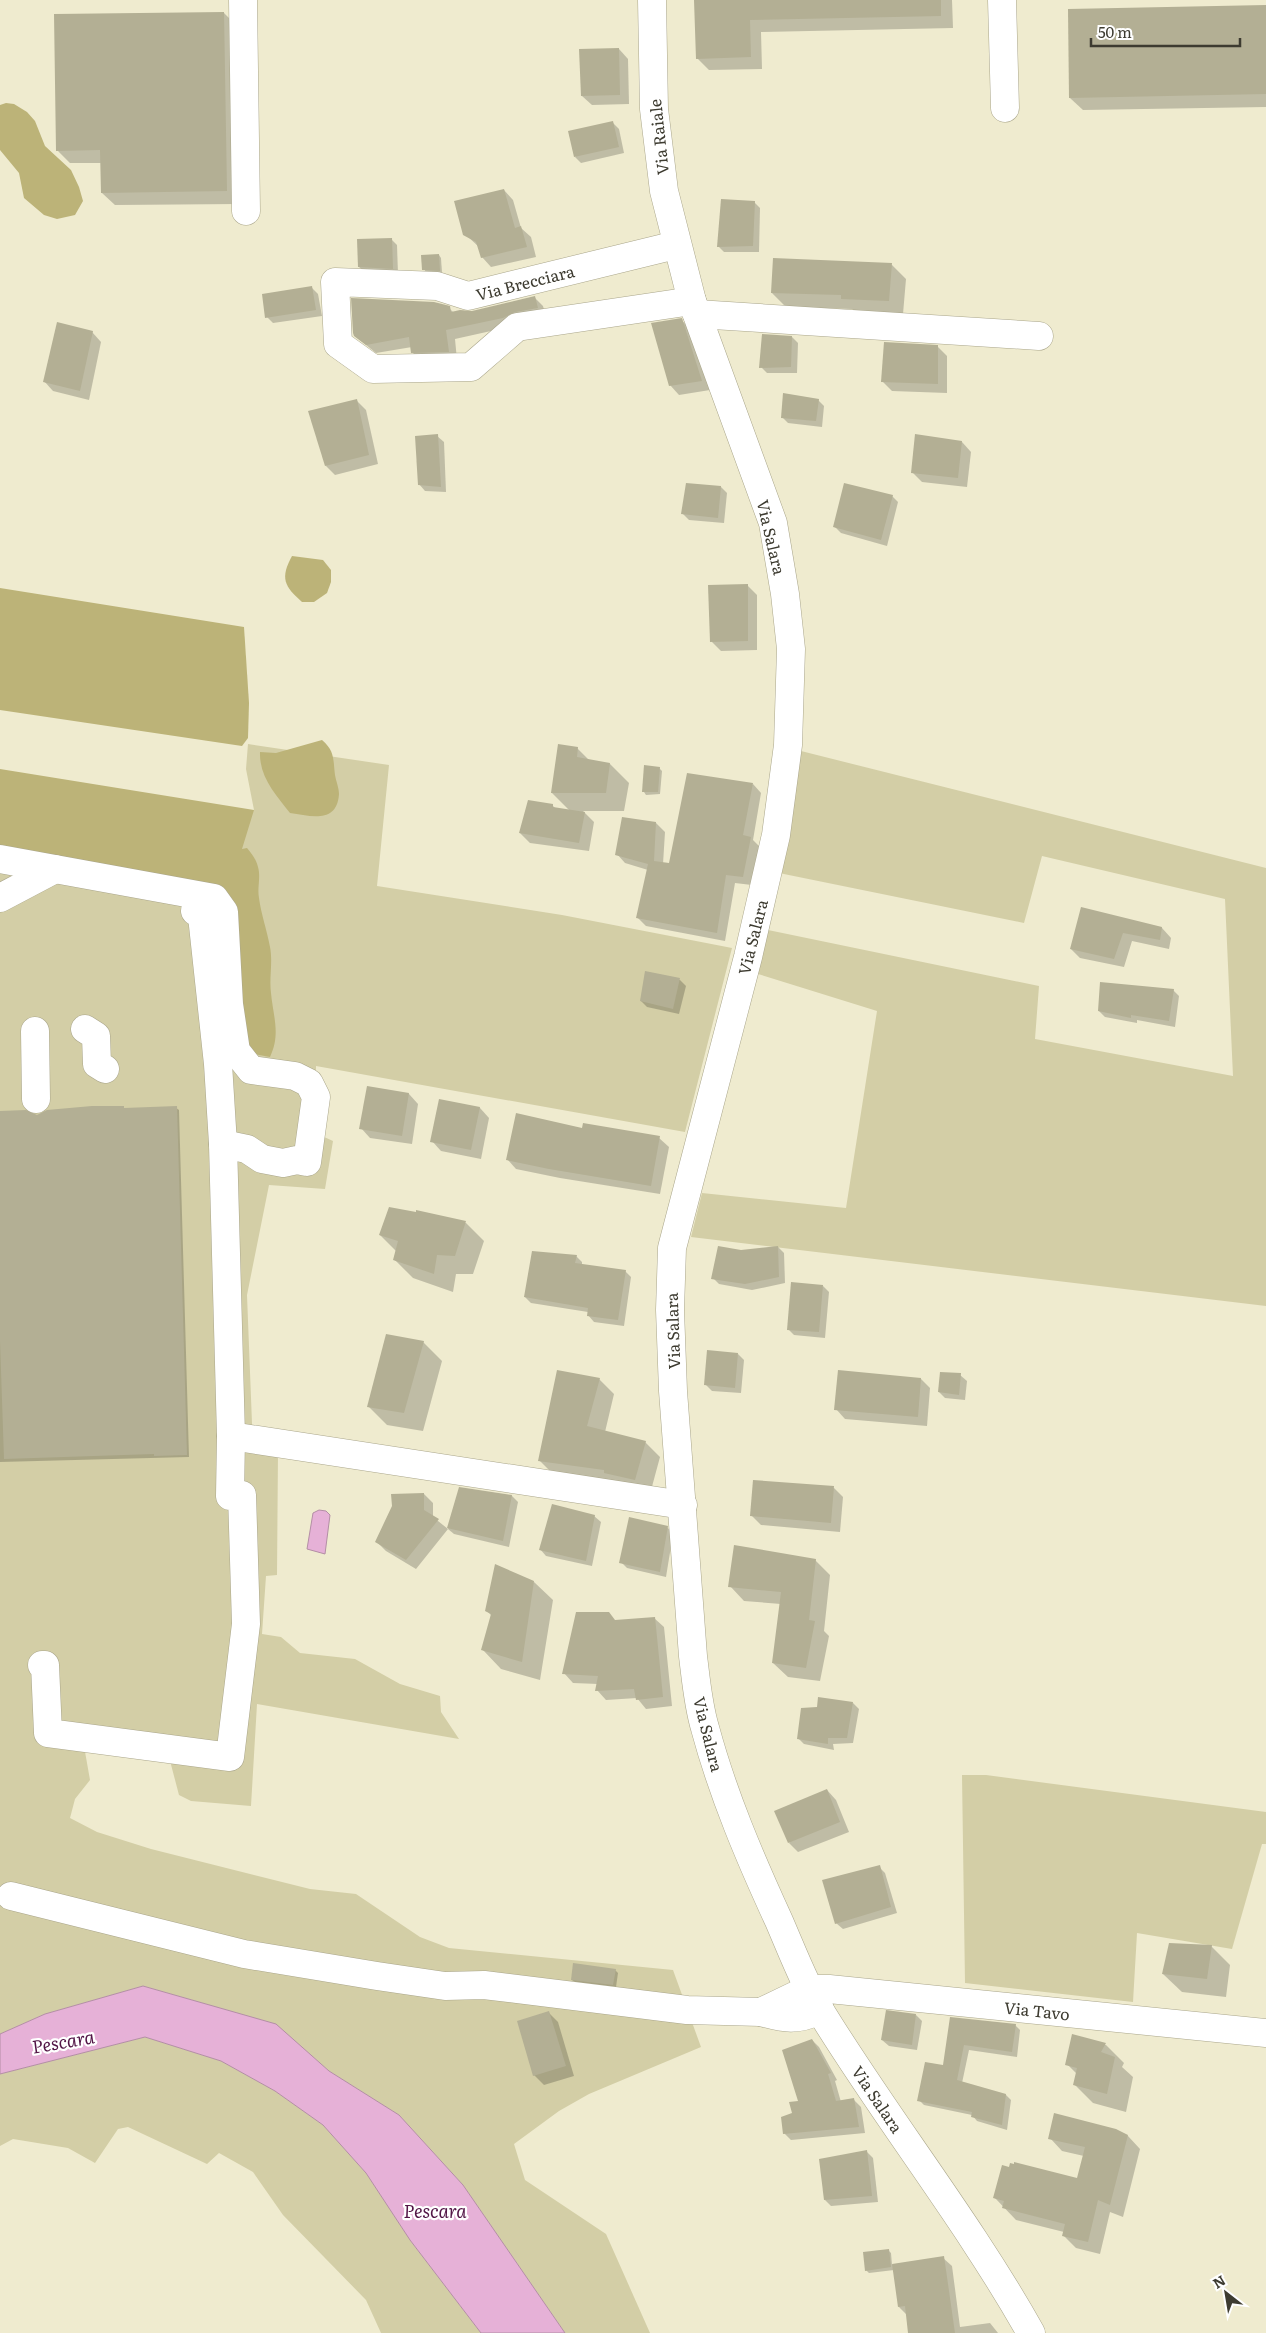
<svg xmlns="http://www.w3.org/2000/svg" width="1266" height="2333" font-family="Literata,serif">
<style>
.green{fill:#d3cea6}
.forest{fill:#bcb378}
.water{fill:#e6b1d7;stroke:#b38ea5}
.shadow{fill:#0003}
.building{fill:#b3af94}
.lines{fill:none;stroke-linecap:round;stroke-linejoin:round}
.minor-casing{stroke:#aaa68b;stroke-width:29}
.minor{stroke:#fff;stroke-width:28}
.labels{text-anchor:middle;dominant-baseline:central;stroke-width:4.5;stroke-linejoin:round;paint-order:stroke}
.street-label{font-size:16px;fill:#3d3b30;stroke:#fff}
.water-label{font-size:18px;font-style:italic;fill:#521546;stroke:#fff}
</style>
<rect width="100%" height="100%" fill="#efebcf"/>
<g class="green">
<path d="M248,744l141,21 -12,121 185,29 170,33 -47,184 -369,-66v31l6,39 11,5 -8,48 -56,-4 -22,110 6,154 25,3 -1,123 -11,1 -4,58 19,3 19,16 55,6 45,25 40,12 1,16 18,27 -202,-35 -6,102 -60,-5 -12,-6 -10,-38 -85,-11 6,34 -15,19 -5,19 27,14 54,17 159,40 46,5 64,43 29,11 224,22 28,77 -112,47 -30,17 -45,33 11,36 81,54 44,99h-85l-102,-148 -64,-70 -70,-44 -54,-47 -132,-38 -98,28 -45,20v-1175l254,-49 -8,-41z"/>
<path d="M801,751l465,117v438l-575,-69 11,-44 144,15 31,-197 -119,-37 10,-44 271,56 -4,53 198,37 -8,-177 -183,-43 -18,67 -245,-50z"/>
<path d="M962,1775h24l280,37v32h-4l-30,105 -95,-16 -4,69 -168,-19z"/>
<path d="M145,2037l76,24 54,30 48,34 43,48 44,67 71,93h-100l-15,-33 -83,-85 -30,-43 -34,-19 -12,11 -79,-37 -10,2 -23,34 -27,-15 -55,-9 -13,7v-72z"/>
</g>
<g class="forest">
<path d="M6,103l8,1 13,8 8,9 10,25 26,24 8,17 4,14 -8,14 -18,4 -13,-4 -20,-17 -5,-25 -19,-23v-45z"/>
<path d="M292,556l31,4 8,10v12l-4,11 -13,9h-12c-18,-16 -22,-24 -10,-46z"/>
<path d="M0,588l244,39 5,76 -1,35 -6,8 -242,-36z"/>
<path d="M322,740c13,11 11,19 13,35 1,6 4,13 4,19 -2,30 -28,22 -49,19 -14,-18 -31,-36 -30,-61l16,1z"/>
<path d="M0,769l254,41 -12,39 5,-1c5,6 9,11 11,19 3,10 -1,21 1,31 2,16 8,32 11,49 3,15 -1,31 1,46 2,23 10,41 -1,64l-21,-4 -7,-22 -9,-121 -233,-51z"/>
</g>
<g class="water">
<path d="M319,1510l7,1 4,4 -5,39 -18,-5 6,-36z"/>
<path d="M143,1986l133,38 53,47 70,44 64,70 102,148h-84l-71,-93 -44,-67 -43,-48 -48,-34 -54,-30 -76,-24 -145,37v-40l45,-20z"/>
</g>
<g class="shadow">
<path d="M696,0h256l1,28 -192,4 1,37 -53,1 -12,-12z"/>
<path d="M1266,6v101l-183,3 -13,-12z"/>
<path d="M224,13l13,13 2,178 -124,1 -13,-12v-30h-32l-12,-12z"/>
<path d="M619,49l9,10 1,45 -37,1 -10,-9z"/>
<path d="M613,123l6,6 5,24 -43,10 -6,-6z"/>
<path d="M504,190l9,10 8,28 10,9 5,20 -45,10 -9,-10 -3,-10 -14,-13z"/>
<path d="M754,202l6,6 -1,44h-35l-6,-6z"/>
<path d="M391,239l6,6 1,29 -32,-1 -7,-6z"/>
<path d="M439,255l2,3 1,15 -16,-1 -2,-3z"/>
<path d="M892,265l14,14 -3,35 -47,-2 -4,-3 -66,-2 -14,-14z"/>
<path d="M312,288l6,6 4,22 -49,7 -6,-6z"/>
<path d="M534,297l9,9 3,11 -33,9 -58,13 2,21 -36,1 -9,-9v-5l-36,6 -21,-17 94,-28 5,5 18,-1z"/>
<path d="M681,320l10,9 19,61 -31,5 -9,-10z"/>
<path d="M92,332l9,10 -12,58 -36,-9 -9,-10z"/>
<path d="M792,337l6,6 -1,30h-30l-6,-6z"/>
<path d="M938,347l9,9v37l-55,-2 -10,-10z"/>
<path d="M818,400l6,6 -2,21 -34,-4 -6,-6z"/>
<path d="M357,401l9,9 12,54 -43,11 -9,-9z"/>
<path d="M437,436l7,6 2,50 -21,-1 -6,-7z"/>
<path d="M962,442l9,10 -4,35 -45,-5 -10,-10z"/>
<path d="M721,487l6,6 -3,30 -35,-3 -6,-6z"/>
<path d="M892,496l6,6 -11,44 -46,-13 -6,-6z"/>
<path d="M747,585l10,10v55l-36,1 -9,-9z"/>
<path d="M577,748l13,13 20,3 19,19 -5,28h-41l11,11 -5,29 -59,-8 -10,-10 32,-28 4,4 14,2 -18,-18z"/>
<path d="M659,768l3,3 -2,23 -14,1 -2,-3z"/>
<path d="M753,784l8,9 -8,47 6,6 -7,39 -17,-2 -10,58 -79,-15 -9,-9 11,-47 -23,-7 -8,-9 39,-31 9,9 -2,32 7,1z"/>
<path d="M1082,909l80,19 9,10 -2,11 -37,-8 -8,26 -44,-9 -9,-9z"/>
<path d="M646,973l34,7 6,6 -7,28 -32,-7 -6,-6z"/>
<path d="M1173,990l6,6 -4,31 -38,-7v3l-32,-6 -6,-6z"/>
<path d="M368,1088l41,6 9,10 -6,40 -42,-6 -9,-10z"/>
<path d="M440,1100l40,8 9,10 -8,41 -40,-8 -9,-10z"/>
<path d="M176,1108l3,2 10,347 -189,5v-350l37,4z"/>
<path d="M583,1129l76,9 10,9 -9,47 -100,-16 -44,-9 -9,-10z"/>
<path d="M417,1211l49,12 18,18 -11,33h-17l-3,18 -40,-14 -19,-19 2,-8 -16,-16 37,-21z"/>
<path d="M778,1247l6,6 1,30 -33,7 -33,-6 -6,-6 28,-27z"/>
<path d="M576,1256l6,6v3l43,6 6,6 -7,49 -30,-4 -6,-7v-3l-57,-9 -6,-6z"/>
<path d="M823,1286l6,6 -4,46 -31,-3 -6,-6z"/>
<path d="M423,1342l19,19 -19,70 -36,-6 -19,-19z"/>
<path d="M738,1354l6,6 -3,33 -29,-2 -6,-6z"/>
<path d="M960,1375l7,6 -2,19 -20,-2 -6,-6z"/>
<path d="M599,1379l15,15 -9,38 40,10 15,15 -10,37 -95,-18 -16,-16z"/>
<path d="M921,1379l9,9 -3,38 -82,-7 -9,-10z"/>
<path d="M755,1481l79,7 9,9 -3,35 -79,-7 -9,-9z"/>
<path d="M460,1488l52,8 6,6 -9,45 -55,-13 -6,-5z"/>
<path d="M424,1494l9,9v14l15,12 -32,40 -30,-18 -10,-10z"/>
<path d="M594,1516l7,6 -9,44 -46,-10 -6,-7z"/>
<path d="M667,1527l6,7 -7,43 -39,-9 -6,-6z"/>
<path d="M815,1560l15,15 -6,56 5,5 -9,45 -32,-4 -15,-14 8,-59 -37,-3 -14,-15z"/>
<path d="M534,1582l19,18 -13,80 -39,-11 -18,-19 9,-34 -5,-5z"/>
<path d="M654,1618l10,9 8,79 -26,3 -9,-11 -31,2 -9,-10 1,-6 -25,-1 -9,-10 52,-51z"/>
<path d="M853,1703l6,6 -6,34 -20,1 1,6 -30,-6 -6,-6z"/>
<path d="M827,1790l9,10 13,32 -51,20 -9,-9z"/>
<path d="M879,1867l6,6 12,40 -54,16 -7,-6z"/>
<path d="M1211,1946l19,19 -4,32 -44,-5 -19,-18z"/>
<path d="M615,1970l3,3 -2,14 -41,-5 -3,-2z"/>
<path d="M549,2013l9,9 16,54 -30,9 -10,-10z"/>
<path d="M916,2015l6,6 -5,29 -28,-4 -7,-6z"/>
<path d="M951,2018l64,7 5,5 -3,27 -48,-7 -7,33 44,12 5,5 -4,30 -30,-9 -5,-6 -48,-10 -5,-5 25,-33z"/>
<path d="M1073,2036l33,9 18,18 -2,4 11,10 -7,35 -33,-9 -19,-19 3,-10 -10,-10z"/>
<path d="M812,2040l7,7 18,33 -2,1 6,21 13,-2 7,7 4,26 -74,7 -7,-7 16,-31z"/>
<path d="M1128,2136l12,13 -17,68 -13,-5 -10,42 -24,-6 -13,-13 1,-3 -48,-12 -21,-22 83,-19 6,-23 -22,-5 -12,-13z"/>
<path d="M866,2151l7,7 5,44 -47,4 -6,-6z"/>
<path d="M888,2250l3,3 1,12 51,-7 9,8 8,61 30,-4 8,10h-88l-2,-17 -9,-9 -5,-37 -25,3 -3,-3z"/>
</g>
<g class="building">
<path d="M694,0h247v16l-191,4 1,37 -55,2z"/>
<path d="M1266,5v89l-197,4 -1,-89z"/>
<path d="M224,12l3,179 -126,2 -1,-43 -44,1 -2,-137z"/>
<path d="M619,48l1,47 -39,1 -2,-47z"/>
<path d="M613,121l6,26 -45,10 -6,-26z"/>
<path d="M504,189l11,39 6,-2 6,21 -46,11 -5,-16 -13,-7 -9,-34z"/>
<path d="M721,199l34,2 -2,45 -36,1z"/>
<path d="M392,238l1,31 -35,-2 -1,-28z"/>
<path d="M439,254l1,17 -18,-1 -1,-15z"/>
<path d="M773,258l119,5 -3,38 -48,-2v-4l-70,-2z"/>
<path d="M312,286l4,24 -51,8 -3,-24z"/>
<path d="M535,296l3,12 -23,4 -12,6 -57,12 3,22 -38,1 -2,-16 -43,8 -12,-9 -1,-3 -2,-35 83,4 16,4 1,6 9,-2 12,1z"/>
<path d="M682,318l20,63 -33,5 -18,-63z"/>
<path d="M57,322l36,9 -13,60 -37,-9z"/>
<path d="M762,334l30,2 -1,31 -32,1z"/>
<path d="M884,342l54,3v39l-57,-2z"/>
<path d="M783,393l36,6 -3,22 -35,-3z"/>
<path d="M357,399l12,56 -44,11 -17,-55z"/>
<path d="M438,434l3,53 -23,-2 -3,-49z"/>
<path d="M915,434l47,7 -4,37 -47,-5z"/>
<path d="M686,483l35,3 -3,32 -37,-4z"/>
<path d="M844,483l49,12 -12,45 -48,-13z"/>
<path d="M748,584v57l-38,1 -2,-57z"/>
<path d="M558,744l20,3 -1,10 33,6 -4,30h-55z"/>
<path d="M644,765l16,2 -2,25h-16z"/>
<path d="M687,773l66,10 -10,52 8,2 -8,40 -17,-2 -9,58 -81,-15 12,-54 -33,-9 7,-38 34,5 -2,39 15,2z"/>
<path d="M528,800l25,4v3l32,5 -6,31 -60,-10z"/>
<path d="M1081,907l81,20 -2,13 -37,-7 -9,26 -44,-10z"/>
<path d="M645,971l35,7 -7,31 -33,-8z"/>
<path d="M1100,982l74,7 -5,32 -38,-6v3l-33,-7z"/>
<path d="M367,1086l42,7 -7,43 -43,-7z"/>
<path d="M439,1099l41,8 -9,43 -41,-8z"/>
<path d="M92,1106h32v2l53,-2 10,349 -33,1v-2l-150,5 -4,-118v-230l26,-1 11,5 10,-5z"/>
<path d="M516,1113l66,15 1,-5 77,13 -9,50 -102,-17 -43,-9z"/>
<path d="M389,1207l27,5v-2l50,11 -11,35 -18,-1 -3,19 -41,-14 5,-19 -19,-6z"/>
<path d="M718,1246l23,4 37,-4 1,31 -34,7 -34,-5z"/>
<path d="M532,1251l45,4 -2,8 51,7 -8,50 -31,-4 1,-8 -64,-11z"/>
<path d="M791,1282l32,3 -4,47 -32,-2z"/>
<path d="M386,1334l38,7 -20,72 -37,-6z"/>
<path d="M707,1350l31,3 -3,35 -31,-3z"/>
<path d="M557,1370l43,8 -13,48 59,15 -11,39 -31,-7v-3l-66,-9z"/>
<path d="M838,1370l83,8 -3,39 -84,-7z"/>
<path d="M940,1372l21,1 -2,22 -21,-3z"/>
<path d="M753,1480l81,6 -3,37 -81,-7z"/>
<path d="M459,1487l53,8 -9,46 -56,-13z"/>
<path d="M424,1493v17l15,9 -33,41 -31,-18 17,-36 -1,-12z"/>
<path d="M552,1504l43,11 -9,46 -47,-11z"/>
<path d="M629,1517l39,9 -8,46 -41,-9z"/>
<path d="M734,1545l82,14 -7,61 6,1 -9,47 -34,-5 9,-71 -53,-5z"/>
<path d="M495,1564l39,17 -12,81 -41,-12 10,-36 -6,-3z"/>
<path d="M576,1612h33l6,8 40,-3 8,80 -27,3 -2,-11 -39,2 3,-15 -36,-2z"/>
<path d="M818,1697l35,5 -6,36h-19v6l-31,-5 4,-31 16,-1z"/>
<path d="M827,1789l13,33 -52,21 -14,-32z"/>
<path d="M880,1865l11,42 -56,17 -13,-44z"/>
<path d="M1169,1943l43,2 -5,34 -45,-5z"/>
<path d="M573,1963l43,6 -3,16 -42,-5z"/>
<path d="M886,2010l30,4 -4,31 -31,-5z"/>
<path d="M549,2011l17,55 -33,10 -16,-55z"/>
<path d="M950,2017l66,7 -4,28 -48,-7 -7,35 49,14 -4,31 -31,-8 1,-5 -55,-11 8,-39 18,3z"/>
<path d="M1072,2034l34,9 -5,9 14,5 -8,37 -34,-9 4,-17 -12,-3z"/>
<path d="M812,2039l19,34 -3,1 8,27 18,-3 5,29 -76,7 -2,-17 11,-4 -3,-11 9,-1 -16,-51z"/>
<path d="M1054,2113l62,16 12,6 -18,70 -12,-5 -10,42 -26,-6 3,-12 -63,-16 2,-7 -11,-3 9,-33 7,2 1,-4 4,1v-2l63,16 8,-31 -37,-8z"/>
<path d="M867,2150l5,46 -48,4 -5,-41z"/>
<path d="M889,2249l2,18 -26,4 -2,-19z"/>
<path d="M944,2256l11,77h-47l-3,-27 -7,1 -6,-43z"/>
</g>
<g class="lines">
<g class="minor-casing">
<g id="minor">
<path d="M243,0l3,211"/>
<path d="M652,0l2,109 10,82 28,110 81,222 12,71 6,55 -3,96 -12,90 -28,122 -76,291 -2,62 3,81 20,265c3,24 5,49 12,72 18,67 45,130 74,193 13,30 25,62 42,91 67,109 147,209 210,321"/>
<path d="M1002,0l3,108"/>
<path d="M676,245l-208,51 -31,-10 -102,-4 3,62 35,25 98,-2 46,-40 175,-26"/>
<path d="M697,314l342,22"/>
<path d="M0,859l214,39 10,14 5,92 7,47 15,19 44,6 14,7 7,14 -9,65 -10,-2 -14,3 -21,-4 -15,-10 -24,-5"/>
<path d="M0,898l55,-29"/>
<path d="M85,1029l11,7 1,28 8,5"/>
<path d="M35,1031l1,68"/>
<path d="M231,1436l452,69"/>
<path d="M42,1665h3l3,68 182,24 16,-133 -4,-129 -12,1 1,-60 -8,-292 -5,-80 -16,-148 -7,-5"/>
<path d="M11,1896l233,58 133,22 68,10 39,-1 203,25 74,2"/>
<path d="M820,2010c-23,11 -35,9 -59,2l48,-23h20l437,44"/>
</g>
</g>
<use href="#minor" class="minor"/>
</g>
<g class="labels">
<g class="street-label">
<text transform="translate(658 137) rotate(-96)">Via Raiale</text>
<text transform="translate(525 282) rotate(-14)">Via Brecciara</text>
<text transform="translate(772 537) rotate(77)">Via Salara</text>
<text transform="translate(752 937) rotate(-76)">Via Salara</text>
<text transform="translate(672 1331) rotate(-92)">Via Salara</text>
<text transform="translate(709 1734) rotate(76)">Via Salara</text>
<text transform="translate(1037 2010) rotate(6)">Via Tavo</text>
<text transform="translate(878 2099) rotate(56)">Via Salara</text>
</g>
<g class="water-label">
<text transform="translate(63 2041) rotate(-10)">Pescara</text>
<text x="435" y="2210">Pescara</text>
</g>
</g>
<g transform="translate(1226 2293) rotate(329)" stroke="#ffffff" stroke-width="4" paint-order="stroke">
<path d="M0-4L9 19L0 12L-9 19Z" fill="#3d3b30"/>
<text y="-8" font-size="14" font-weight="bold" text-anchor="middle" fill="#3d3b30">N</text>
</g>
<path d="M1091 38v8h149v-8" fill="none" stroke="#3d3b30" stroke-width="2.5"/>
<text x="1098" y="38" font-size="15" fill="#3d3b30" stroke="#ffffff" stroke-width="4" paint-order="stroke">50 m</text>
</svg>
